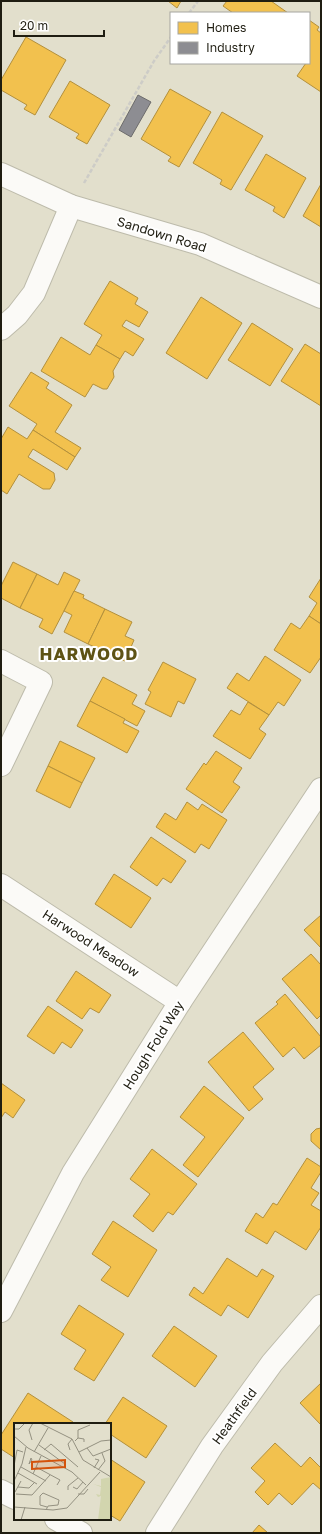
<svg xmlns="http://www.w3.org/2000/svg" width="322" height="1534" font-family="'Golos Text',sans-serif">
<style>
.homes{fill:#f2c14e;stroke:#b3903c}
.industry{fill:#8d8d92;stroke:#6c6b6b}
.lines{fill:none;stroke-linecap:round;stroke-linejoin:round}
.street-casing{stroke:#bdbbab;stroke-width:24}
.path{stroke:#cdccc7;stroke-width:2.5;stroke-dasharray:4 2;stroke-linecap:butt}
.street{stroke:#fbfaf7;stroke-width:22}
.labels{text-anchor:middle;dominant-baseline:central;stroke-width:4;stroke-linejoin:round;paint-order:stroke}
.street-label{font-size:13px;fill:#1f1d11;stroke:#fff}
.district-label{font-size:17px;font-weight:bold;letter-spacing:1px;fill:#5e5315;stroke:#fff}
.inset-road{fill:none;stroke:#949181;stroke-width:1}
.view{fill:#d4530c;fill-opacity:0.15;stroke:#d4530c;stroke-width:2}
.inset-edge{fill:none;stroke:#1f1d11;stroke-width:2}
</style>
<rect width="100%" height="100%" fill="#e2dfcc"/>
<g class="homes">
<path d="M168,1h13l-4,7z"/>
<path d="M227,1h44l17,12h-55l-10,-7z"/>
<path d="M309,20l10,7 -2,3 4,3v59l-24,-16 9,-13h3z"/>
<path d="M26,37l40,23 -31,55 -11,-6 3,-4 -26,-15v-10z"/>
<path d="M70,81l40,24 -23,39 -11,-6 3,-4 -30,-17z"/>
<path d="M170,89l41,23 -32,55 -11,-6 3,-4 -30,-18z"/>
<path d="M222,112l41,24 -32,54 -11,-6 2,-4 -29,-17z"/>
<path d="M266,154l40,24 -22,40 -11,-7 2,-4 -30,-17z"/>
<path d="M321,184v43l-18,-11z"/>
<path d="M110,281l28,17 -3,6 13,8 -9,15 -13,-7 -4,6 22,13 -11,17 -8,-5 -5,8 -24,-14 6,-10 -18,-11z"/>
<path d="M201,297l41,26 -35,56 -41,-26z"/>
<path d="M252,323l41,26 -23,37 -42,-26z"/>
<path d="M61,337l29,18 6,-10 24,14 -7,12 1,6 -7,12h-4l-10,-5 -8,13 -44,-26z"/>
<path d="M305,344l16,10v52l-40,-25z"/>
<path d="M31,372l18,11 -3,5 26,17 -17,27 26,16 -6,9 -42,-27 4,-6 -28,-18z"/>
<path d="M8,427l19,12 6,-9 42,27 -8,13 -34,-21 -5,8 26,16 1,7 -5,9h-7l-24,-15 -12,20 -6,-4v-51z"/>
<path d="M13,562l24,12 -17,34 -19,-10v-12z"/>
<path d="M64,572l16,8 -28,54 -13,-7 4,-8 -23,-11 17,-34 21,11z"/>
<path d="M321,578v46l-12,-8 8,-13 -8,-6z"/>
<path d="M74,591l10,4 -1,3 22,11 -17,35 -24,-12 8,-17 -8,-4z"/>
<path d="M105,609l27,13 -7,14 9,4 -9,21 -37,-17z"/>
<path d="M309,616l12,8v33l-11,16 -36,-23 17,-27 9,6z"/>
<path d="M265,656l36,24 -17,26 -6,-4 -9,13 -42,-27 10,-15 12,8z"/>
<path d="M163,662l33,17 -12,25 -6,-3 -7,16 -26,-13 6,-12 -3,-2z"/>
<path d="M103,677l34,18 -5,9 13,7 -8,15 -47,-25z"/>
<path d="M90,701l35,18 -2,4 16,8 -12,22 -50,-27z"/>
<path d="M248,702l21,13 -10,14 7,5 -16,25 -37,-23 18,-26 9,5z"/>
<path d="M60,741l35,17 -13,25 -34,-17z"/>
<path d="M216,751l26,17 -9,14 7,5 -18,26 -36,-24 18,-26 2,2z"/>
<path d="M48,766l34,17 -12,25 -34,-17z"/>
<path d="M187,802l11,8 4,-6 25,16 -18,29 -8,-5 -6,9 -39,-26 9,-14 11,7z"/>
<path d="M151,837l35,24 -15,22 -8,-5 -6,8 -27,-19z"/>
<path d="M114,874l37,24 -20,30 -36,-24z"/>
<path d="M321,915v33l-17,-18z"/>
<path d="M311,954l10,11v50l-4,4 -35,-40z"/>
<path d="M76,971l35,24 -12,18 -9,-5 -8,11 -26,-18z"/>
<path d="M285,994l36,43v8l-17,14 -10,-12 -11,10 -28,-34 23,-19 -2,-2z"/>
<path d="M48,1006l35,24 -12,18 -9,-6 -8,12 -27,-18z"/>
<path d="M243,1032l31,37 -21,18 10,12 -14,12 -41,-49z"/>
<path d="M1,1083l24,17 -12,18 -8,-6 -4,6z"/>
<path d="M204,1086l40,32 -46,59 -15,-12 22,-28 -25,-20z"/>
<path d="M321,1128v22l-10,-9v-7l5,-5z"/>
<path d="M152,1149l45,35 -24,31 -5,-3 -15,20 -20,-16 17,-22 -20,-15z"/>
<path d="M307,1158l14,9v5l-10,16 8,5 -8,12 10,6v16l-15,23 -31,-19 -8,13 -22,-13 11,-18 7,5 10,-15 4,2z"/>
<path d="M113,1221l44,29 -29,47 -27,-17 10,-13 -19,-13z"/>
<path d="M227,1258l30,19 5,-8 12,7 -26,42 -20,-13 -7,11 -32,-21 5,-8 9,7z"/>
<path d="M79,1305l45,29 -30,47 -20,-12 12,-19 -25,-16z"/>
<path d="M174,1326l43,30 -22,31 -43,-31z"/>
<path d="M321,1383v42l-21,-22z"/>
<path d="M28,1393l45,29 -1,2h-57v34l-14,-9v-14z"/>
<path d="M123,1397l44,29 -21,32 -36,-24v-10h-5z"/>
<path d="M275,1443l26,24 9,-10 11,11v22l-8,-7 -21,22 -13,-12 -11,12 -13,-13 10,-11 -14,-13z"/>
<path d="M110,1459l35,23 -25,39 -10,-6z"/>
<path d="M259,1525l9,8h-16z"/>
</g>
<path class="industry" d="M138,95l13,7 -20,35 -12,-7z"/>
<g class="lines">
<g class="street-casing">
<g id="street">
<path d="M1,174l70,32 129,38 121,53"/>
<path d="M1,329l16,-14 17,-22 37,-87"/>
<path d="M1,661l40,21 -40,83"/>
<path d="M1,885l179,117"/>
<path d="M1,1311l72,-138 107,-171 141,-213"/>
<path d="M1,1491l14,7"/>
<path d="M56,1519l25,14"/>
<path d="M157,1533l55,-87 60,-83 49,-57"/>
</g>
</g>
<g class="path">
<path d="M189,13l9,-12"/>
<path d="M84,183l70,-122 17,-24"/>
</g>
<use href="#street" class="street"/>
</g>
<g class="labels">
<g class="street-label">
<text transform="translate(162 234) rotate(17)">Sandown Road</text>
<text transform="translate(91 943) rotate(33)">Harwood Meadow</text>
<text transform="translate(153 1045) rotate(-58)">Hough Fold Way</text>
<text transform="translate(234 1416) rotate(-54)">Heathfield</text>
</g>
<g class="district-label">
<text x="89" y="653">HARWOOD</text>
</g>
</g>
<g transform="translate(14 1423)">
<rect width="97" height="97" fill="#e2dfcc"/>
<path d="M97,54v43h-13l3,-24 -3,1 -2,-3 4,1 1,-8 -8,-3 -4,-1 12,3v-7z" fill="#d2d5ae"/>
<path class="inset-road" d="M26,0l32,16 11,21 28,17M0,6h5l6,-6M0,13l14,12 44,24 14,13M64,15v-8l12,-5M18,17l-3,-10 4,-7M61,18l3,-3 6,1v3M25,22l26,19M73,25l6,8 18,-7M30,27l7,-6 27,23M56,27l-2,-6 4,-5M20,29l14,-24M65,29l22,-11 10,-1M17,35l1,2 -3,4zM0,43l3,-16 6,2M7,44l25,14M22,44l24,13 -3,5M80,45l5,-8 -4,-1M84,47l7,-9 -3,-8M4,50l19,11M19,51l8,-18M0,58l8,-17 4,-17M4,64l11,1 6,-6M59,64l4,2 6,-7M54,67v-4l10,-8M1,69l6,-11M2,71l16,1 18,-20M64,71h6l4,-5M0,84l39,3 14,-2 33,-36M32,87l2,-4 10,-1 1,-5 -16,-7 -3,3v9l7,2M7,97l4,-13"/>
<path class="view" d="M51,37v7l-33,2v-7z"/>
<rect width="97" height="97" class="inset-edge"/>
</g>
<rect width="322" height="1534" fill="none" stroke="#1f1d11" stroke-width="4"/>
<rect x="170" y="12" width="140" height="52" fill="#ffffff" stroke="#a5a5a0"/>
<rect x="178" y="22" width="20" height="12" fill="#f2c14e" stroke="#a5a5a0"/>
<text x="206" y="32" font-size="12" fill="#1f1d11">Homes</text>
<rect x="178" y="42" width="20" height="12" fill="#8d8d92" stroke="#a5a5a0"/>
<text x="206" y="52" font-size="12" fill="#1f1d11">Industry</text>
<path d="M14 30v6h90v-6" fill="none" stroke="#1f1d11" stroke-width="2"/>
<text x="20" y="30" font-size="12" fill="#1f1d11" stroke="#ffffff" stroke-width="3" paint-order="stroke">20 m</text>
</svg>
